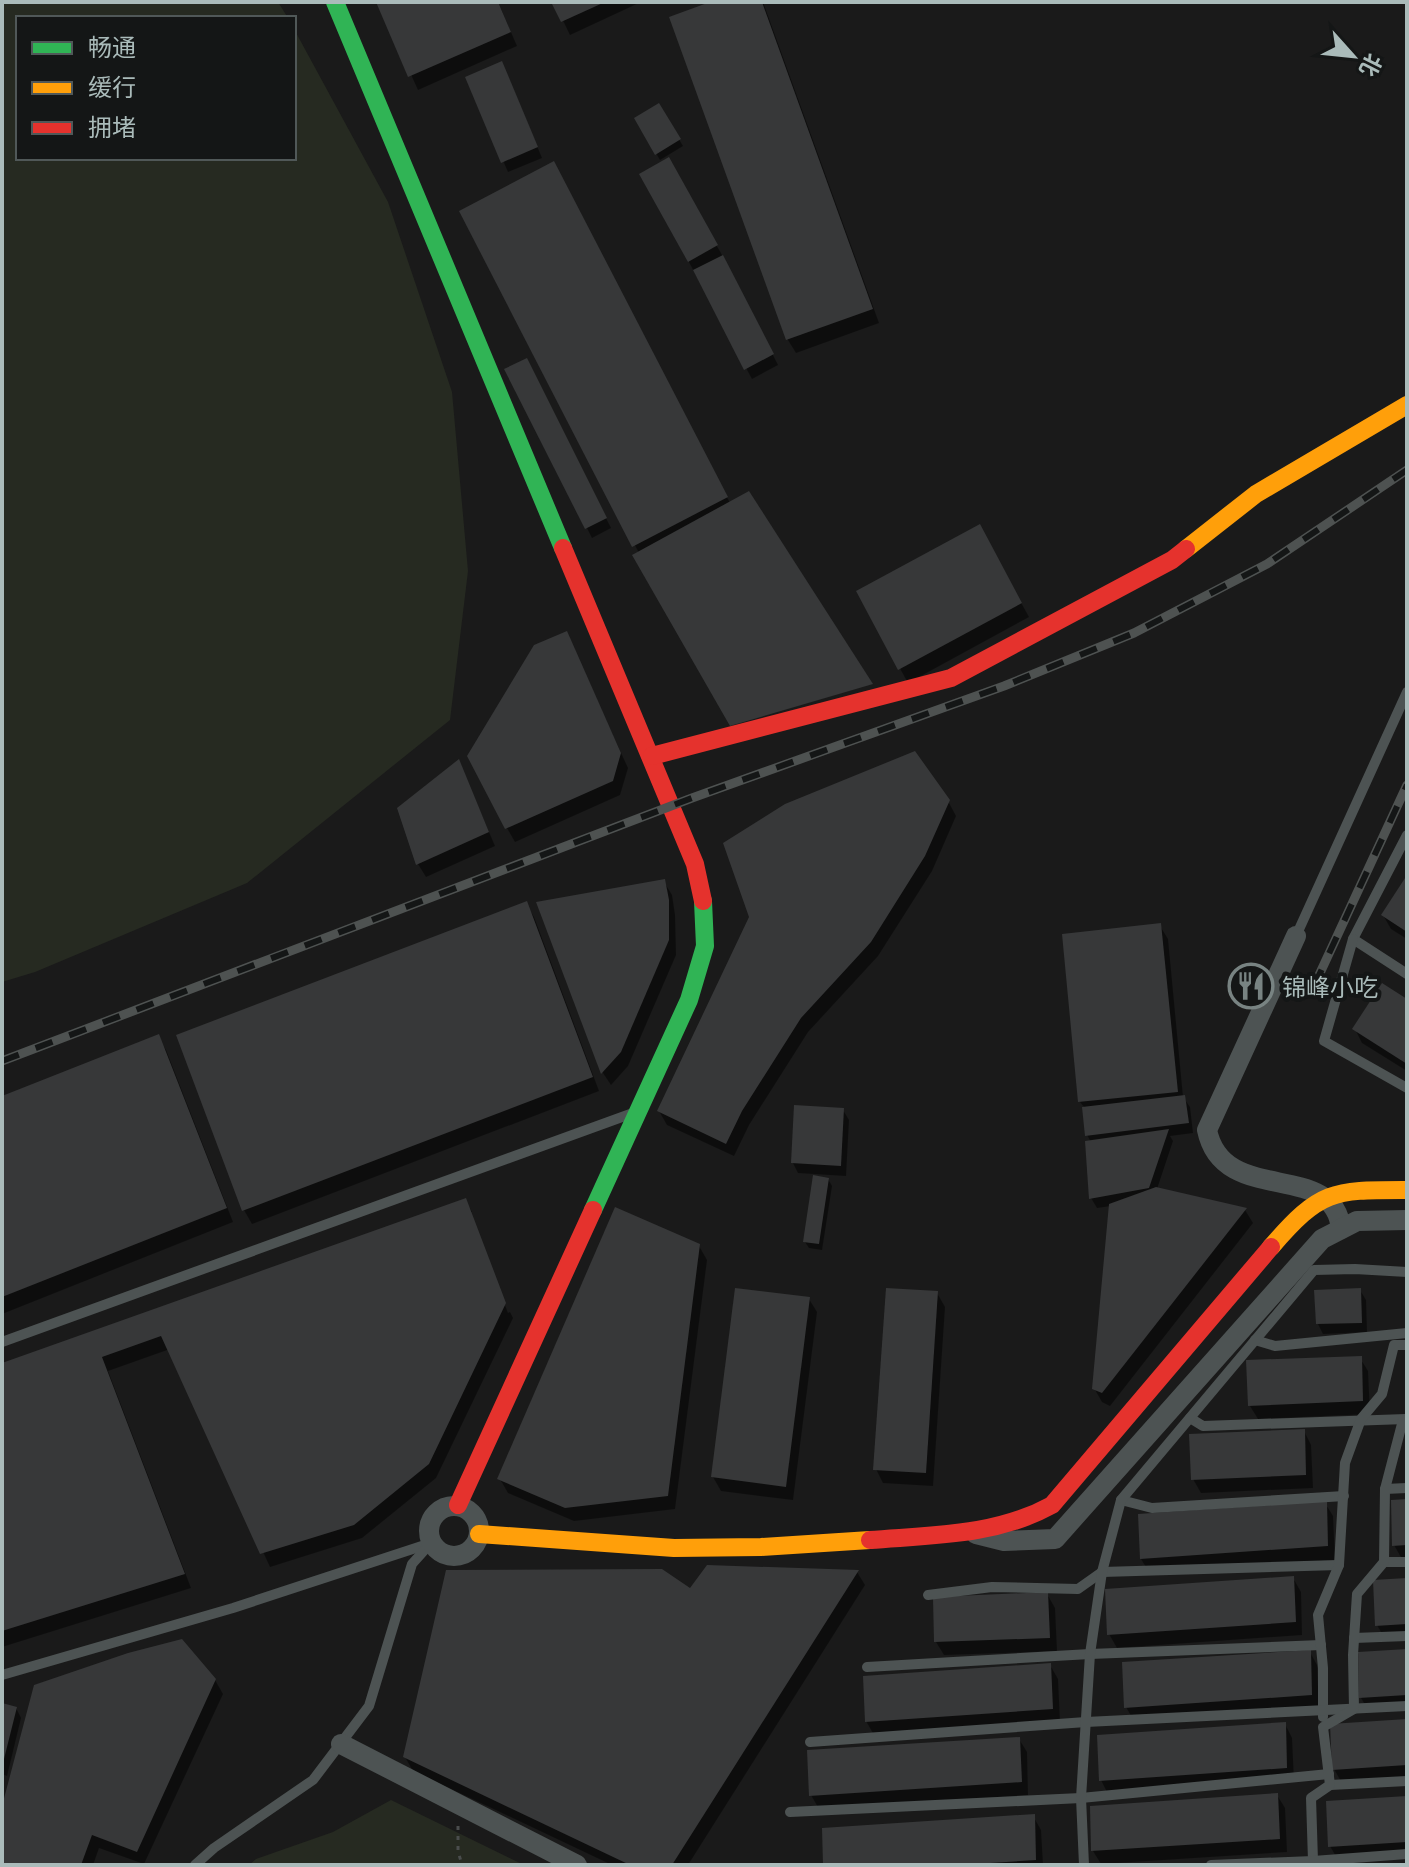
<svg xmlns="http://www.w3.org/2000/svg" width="1409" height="1867" font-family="Commissioner,'Noto Sans SC',sans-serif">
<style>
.green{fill:#262a21}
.shadow{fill:#0007}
.building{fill:#373839}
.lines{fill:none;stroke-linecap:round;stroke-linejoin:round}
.path{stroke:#4a4d4d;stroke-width:3;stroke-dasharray:4 6;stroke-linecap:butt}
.lane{stroke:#4d5353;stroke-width:10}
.street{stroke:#4d5353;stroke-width:20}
.fast{stroke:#30b455;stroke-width:18}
.slow{stroke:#ff9f0a;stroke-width:18}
.jam{stroke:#e5322d;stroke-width:18}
.rail-casing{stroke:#4e5251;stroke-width:9}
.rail{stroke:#141616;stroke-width:6;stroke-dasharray:18;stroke-linecap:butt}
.labels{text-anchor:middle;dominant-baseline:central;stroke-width:8;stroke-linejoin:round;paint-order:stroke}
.poi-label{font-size:24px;fill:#aabbba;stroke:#141616;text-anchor:start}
</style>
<rect width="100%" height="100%" fill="#1a1a1a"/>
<g class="green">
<path d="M2,2h276l10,16h-270v140h276v-129l94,173 64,190 16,179 -18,149 -203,163 -212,89 -33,10z"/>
<path d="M391,1800l133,65h-275l7,-6 77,-27z"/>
</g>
<g class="shadow">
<path d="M378,2h120l19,44 -99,44z"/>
<path d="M554,2h87l-71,33z"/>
<path d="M716,2h47l116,321 -83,30 -8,-13 -116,-322z"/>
<path d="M507,74l35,84 -34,14 -41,-94z"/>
<path d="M659,106l24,40 -23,14 -24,-41z"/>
<path d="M668,160l54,95 56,110 -26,14 -110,-204z"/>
<path d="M561,177l169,326 -91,50 -178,-341z"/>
<path d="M531,370l80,158 -19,10 -5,-10z"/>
<path d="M979,527l50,90 -121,66 -50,-91z"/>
<path d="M566,633l62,135 -8,27 -105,47 -8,-14z"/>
<path d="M459,762l36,84 -69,31 -8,-13z"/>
<path d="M948,801l8,15 -24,55 -54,85 -70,76 -59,93 -15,31 -67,-31 -8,-14z"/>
<path d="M1407,879v60l-16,-10 -8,-14z"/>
<path d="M664,882l8,13 3,20 1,40 -48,111 -17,19 -8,-12 -64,-169z"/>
<path d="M526,904l8,13 65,174 -347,133 -8,-14 -65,-173z"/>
<path d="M1160,926l8,13 15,158 7,10 3,26 -23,3 3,5 -16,48 88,21 8,13 -143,183 -8,-4 -8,-14 17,-182 -14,2 -6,-10v-56l-4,-7 -3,-28 -4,-5z"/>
<path d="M1407,1001v70l-45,-28 -7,-14z"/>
<path d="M158,1037l8,13 67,172 -231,92v-215z"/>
<path d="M843,1110l6,10 -3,56 -48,-3 -5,-10z"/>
<path d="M828,1179l4,7 -10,64 -13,-2 -4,-6z"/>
<path d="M465,1200l7,12h-3l39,101 2,-1 3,6 -77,160 -74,60 -92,29 -100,-218 -62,22 83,217 -189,59v-283z"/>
<path d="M699,1246l8,14 -32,249 -101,12 -66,-28 -8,-14z"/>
<path d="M1360,1290l6,10 1,32 -44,2 -5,-10z"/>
<path d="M937,1293l8,14 -12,179 -50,-3 -7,-14z"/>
<path d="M809,1299l8,13 -24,188 -72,-9 -8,-14z"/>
<path d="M1360,1358l8,13 2,43 -112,5 -8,-13z"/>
<path d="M1304,1431l7,14 2,43 -112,5 -8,-14z"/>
<path d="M1407,1501v58h-5l-8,-14z"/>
<path d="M1325,1503l8,13 2,44 -186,12 -8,-13z"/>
<path d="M857,1572l8,13 -177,280h-76l-199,-94 -8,-14 285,-166z"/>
<path d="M1293,1578l8,14 1,43 -185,13 -8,-14z"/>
<path d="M1407,1580v58l-22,1 -8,-14z"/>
<path d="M1047,1594l8,14 2,43 -113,4 -8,-13z"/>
<path d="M1407,1651v58l-38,2 -8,-13z"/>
<path d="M1310,1652l7,13 2,43 -185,13 -8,-14z"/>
<path d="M1050,1665l8,14 2,43 -186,13 -8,-14z"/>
<path d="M215,1680l8,14 -79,170 -45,-16 -6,17h-91v-52z"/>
<path d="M2,1705l14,3 5,10 -14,58 -5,-2z"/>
<path d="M1407,1721v58l-65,4 -8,-14z"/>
<path d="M1285,1724l7,14 2,43 -186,13 -7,-14z"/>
<path d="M1019,1739l8,13 1,43 -209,14 -8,-14z"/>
<path d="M1277,1795l8,13 2,44 -186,12 -8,-13 -1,-43z"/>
<path d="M1407,1798v58l-69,4 -8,-14z"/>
<path d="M1033,1816l8,14 2,35h-218z"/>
</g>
<g class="building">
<path d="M376,2h122l13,30 -103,45z"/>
<path d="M551,2h54l-44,20z"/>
<path d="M710,2h52l111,307 -87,31 -117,-323z"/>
<path d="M502,61l36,86 -37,16 -36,-86z"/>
<path d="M659,103l22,36 -26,16 -21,-37z"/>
<path d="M669,157l49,88 -30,17 -49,-88z"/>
<path d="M554,161l174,336 -96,50 -173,-336z"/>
<path d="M723,255l51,99 -30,16 -51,-100z"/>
<path d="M527,358l80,160 -22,11 -81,-160z"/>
<path d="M749,491l124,193 -143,42 -98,-171z"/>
<path d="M980,524l42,79 -124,67 -42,-79z"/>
<path d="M567,631l54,122 -8,28 -108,48 -38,-73 67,-111z"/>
<path d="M915,751l35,49 -25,56 -54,86 -70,76 -59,93 -16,33 -69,-33 92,-194 -26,-74 62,-39z"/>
<path d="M459,759l30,73 -73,33 -19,-57z"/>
<path d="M1407,875v57l-26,-17z"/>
<path d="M665,879l4,21v40l-48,112 -20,22 -65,-172z"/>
<path d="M527,901l66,176 -351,134 -66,-176z"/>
<path d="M1161,923l17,169 -100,10 -16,-168z"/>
<path d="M1382,983l25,16v65l-55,-35z"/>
<path d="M159,1034l68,174 -225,89v-201z"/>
<path d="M1185,1095l4,28 -104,13 -3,-29z"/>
<path d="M794,1105l50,3 -3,58 -50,-3z"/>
<path d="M1169,1129l-20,59 -60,11 -4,-58z"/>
<path d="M813,1175l16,3 -10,66 -16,-2z"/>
<path d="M1156,1187l91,21 -145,185 -10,-4 17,-185z"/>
<path d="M466,1198l40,105 -77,161 -75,61 -94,29 -99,-218 -59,21 83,217 -183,57v-268z"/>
<path d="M615,1207l85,37 -32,252 -103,12 -68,-29z"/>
<path d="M735,1288l75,9 -24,190 -75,-10z"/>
<path d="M886,1288l52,3 -12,182 -53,-3z"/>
<path d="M1361,1288l1,35 -46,1 -2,-34z"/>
<path d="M1362,1356l1,45 -115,5 -2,-46z"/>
<path d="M1305,1429l1,46 -115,5 -2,-46z"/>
<path d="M1407,1499v46l-15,1 -1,-46z"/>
<path d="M1327,1501l1,45 -188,13 -2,-45z"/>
<path d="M707,1565l152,5 -187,295h-42l-227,-108 43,-187 216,-1 28,19z"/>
<path d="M1294,1576l2,46 -189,13 -2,-46z"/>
<path d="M1407,1578v46l-32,2 -2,-46z"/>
<path d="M1048,1592l2,46 -116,4 -1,-45z"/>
<path d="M182,1639l34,40 -79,173 -45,-17 -11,30h-79v-59l32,-121 94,-32z"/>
<path d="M1407,1649v46l-48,3 -1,-46z"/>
<path d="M1311,1650l1,45 -188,13 -2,-46z"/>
<path d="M1051,1663l2,46 -188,13 -2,-46z"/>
<path d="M2,1703l15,4 -14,56h-1z"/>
<path d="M1407,1719v46l-75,5 -2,-46z"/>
<path d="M1286,1722l1,46 -188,13 -2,-46z"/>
<path d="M1020,1737l2,45 -213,14 -2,-46z"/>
<path d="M1278,1793l2,46 -189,12 -1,-45z"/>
<path d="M1407,1796v46l-79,5 -2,-46z"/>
<path d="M1035,1814l1,46 -77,5h-136l-1,-37z"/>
</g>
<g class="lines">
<path class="path" d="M458,1826v25l4,14"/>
<g class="lane">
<path d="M1407,835l-54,104 54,35"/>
<path d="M1296,936l111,-244"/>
<path d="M1353,939l-29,102 83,47"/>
<path d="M1255,1340l20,6 132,-13"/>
<path d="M2,1342l631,-229"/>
<path d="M1190,1418l13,8 203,-7"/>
<path d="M1385,1489l22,-1"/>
<path d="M1121,1500l31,8 192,-12"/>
<path d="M1384,1562h23"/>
<path d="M928,1595l64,-8 86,2 24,-17 237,-7"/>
<path d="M1354,1638l53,-2"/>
<path d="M867,1667l223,-13 231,-9"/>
<path d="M2,1675l231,-67 198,-65"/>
<path d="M1323,1717v-49l-5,-53 21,-50 6,-102 16,-44 21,-25 12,-49h13"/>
<path d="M810,1742l276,-20 321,-16"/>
<path d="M1330,1785l77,-4"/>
<path d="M790,1812l291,-14 248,-24"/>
<path d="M1313,1861l-2,-63 19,-13 -7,-58 31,-18 -1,-54 4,-61 27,-32 1,-73 18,-69"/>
<path d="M195,1865l19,-17 99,-68 56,-74 43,-142 18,-20"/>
<path d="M1084,1865l-3,-67 9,-144 12,-82 19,-72 193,-230 41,-1 52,3"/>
<path d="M1211,1865l102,-4 94,-7"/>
</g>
<g class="street">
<path d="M1296,936l-89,194c16,78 127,28 134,99"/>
<circle cx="454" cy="1531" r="25"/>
<path d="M976,1534l28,7 51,-2 267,-300 35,-18 50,-1"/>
<path d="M341,1744l236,121"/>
</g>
<g class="fast">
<path d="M335,2l228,546"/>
<path d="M593,1210l96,-210 16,-54 -2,-45"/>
</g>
<g class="slow">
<path d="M1186,549l70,-55 151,-89"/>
<path d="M1271,1247c50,-58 62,-57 136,-57"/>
<path d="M479,1534l195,14 87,-1 109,-7"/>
</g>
<g class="jam">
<path d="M563,548l132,316 8,37"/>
<path d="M652,756l299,-78 221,-118 14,-11"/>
<path d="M458,1505l135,-295"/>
<path d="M870,1540c62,-5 126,-4 182,-35l219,-258"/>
</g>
<g class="rail-casing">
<g id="rail">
<path d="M1314,986l93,-201"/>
<path d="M2,1061l690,-263 312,-112 130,-53 133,-69 140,-94"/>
</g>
</g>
<use href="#rail" class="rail"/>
</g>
<defs>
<g id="restaurant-ring" transform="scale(2.3)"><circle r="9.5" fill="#141616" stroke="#788382" stroke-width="1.5"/><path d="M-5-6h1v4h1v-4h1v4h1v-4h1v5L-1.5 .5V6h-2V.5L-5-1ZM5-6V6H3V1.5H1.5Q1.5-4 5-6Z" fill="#788382"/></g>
</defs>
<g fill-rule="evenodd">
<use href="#restaurant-ring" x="1251" y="986"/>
</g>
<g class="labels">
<g class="poi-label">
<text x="1282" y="986">锦峰小吃</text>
</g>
</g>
<rect width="1409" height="1867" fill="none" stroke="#aabbba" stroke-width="8"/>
<rect x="16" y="16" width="280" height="144" fill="#141616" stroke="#505858" stroke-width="2"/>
<rect x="32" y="42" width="40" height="12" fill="#30b455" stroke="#505858" stroke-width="2"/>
<text x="88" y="56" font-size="24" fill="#aabbba">畅通</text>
<rect x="32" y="82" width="40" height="12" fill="#ff9f0a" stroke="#505858" stroke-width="2"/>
<text x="88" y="96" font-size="24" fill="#aabbba">缓行</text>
<rect x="32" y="122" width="40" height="12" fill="#e5322d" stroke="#505858" stroke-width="2"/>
<text x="88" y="136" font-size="24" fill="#aabbba">拥堵</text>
<g transform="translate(1353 56) rotate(117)" stroke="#141616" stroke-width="6" paint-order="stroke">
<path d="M0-6L14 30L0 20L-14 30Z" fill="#aabbba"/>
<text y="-12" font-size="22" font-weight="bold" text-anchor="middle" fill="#aabbba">北</text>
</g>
</svg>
